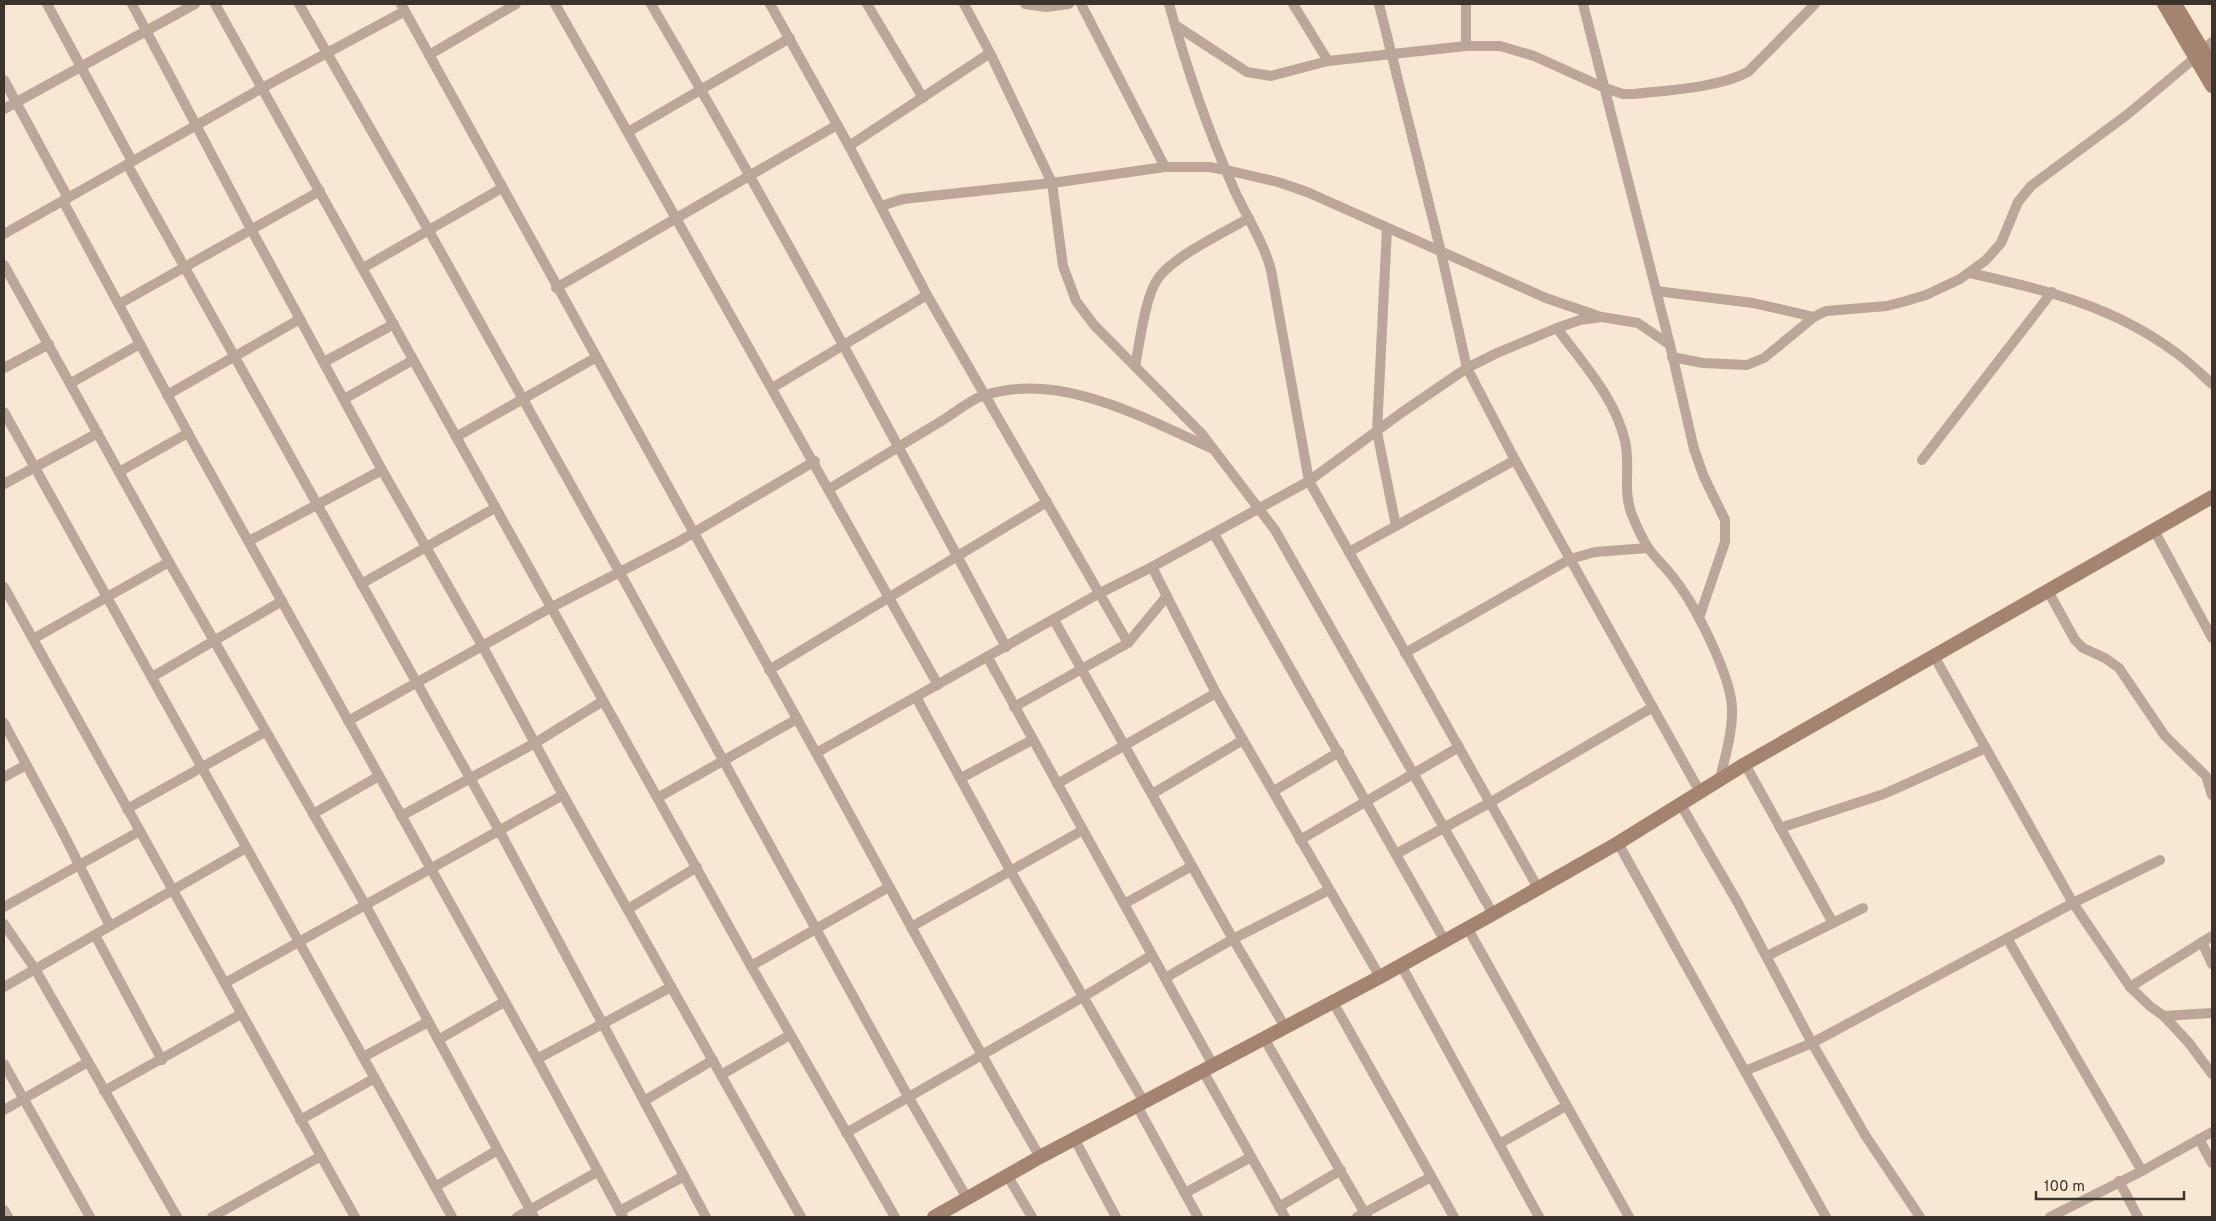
<svg xmlns="http://www.w3.org/2000/svg" width="2216" height="1221" font-family="Overpass,sans-serif">
<style>
.lines{fill:none;stroke-linecap:round;stroke-linejoin:round}
.street{stroke:#bca599;stroke-width:10}
.secondary{stroke:#a58371;stroke-width:14}
</style>
<rect width="100%" height="100%" fill="#f8e7d2"/>
<g class="lines">
<g class="street">
<path d="M47,4l85,157"/>
<path d="M132,4l119,225 131,241 101,177 80,148 238,422"/>
<path d="M215,4l536,962 144,251"/>
<path d="M299,4l130,227 190,340 290,527 58,100"/>
<path d="M401,4c137,249 276,498 414,747 75,136 147,272 225,406"/>
<path d="M555,4c129,226 256,453 383,681"/>
<path d="M651,4c124,211 239,427 355,643"/>
<path d="M770,4l79,142 78,149 201,348"/>
<path d="M867,4l56,94"/>
<path d="M964,4l26,49 62,130 11,83 13,35 18,24 108,109 73,96 218,384"/>
<path d="M1025,4l21,3 23,-3"/>
<path d="M1081,4l84,163"/>
<path d="M1169,4c17,62 38,124 64,183 12,28 30,53 38,83l38,211 229,407"/>
<path d="M1293,4l35,57"/>
<path d="M1379,4l62,248 26,116 48,92 185,332"/>
<path d="M1583,4l87,341 24,104 10,28 21,43v22l-26,76"/>
<path d="M1175,25l72,47 24,4 57,-15 138,-15h34l34,10 71,32 18,6h11c35,-4 83,-6 114,-22l67,-68"/>
<path d="M1466,46v-42"/>
<path d="M2203,50l9,-8"/>
<path d="M429,55l87,-51"/>
<path d="M4,80l64,118"/>
<path d="M4,109l191,-105"/>
<path d="M628,132l162,-94"/>
<path d="M849,146l141,-93"/>
<path d="M127,164l372,666 207,387"/>
<path d="M63,201l125,232 349,626 86,158"/>
<path d="M881,206l22,-7 149,-16 113,-16h44l17,3 52,12 29,10 239,106 55,19"/>
<path d="M1387,228l-10,204 19,94"/>
<path d="M4,234l258,-146 143,-77"/>
<path d="M4,265l165,297 197,344 168,311"/>
<path d="M363,268l139,-80"/>
<path d="M1970,273c75,17 141,32 205,79 13,9 25,21 37,32"/>
<path d="M556,288l281,-163"/>
<path d="M1656,291l97,12 61,14"/>
<path d="M119,304l201,-113"/>
<path d="M1557,328c25,35 58,69 68,113 6,25 -3,49 7,74 5,12 10,24 17,34 8,11 19,20 27,32 20,26 55,95 56,127 1,24 -7,48 -12,71"/>
<path d="M1672,357l31,6 44,2 17,-7 50,-41 12,-6 61,-5 19,-5 20,-6 34,-16 26,-19 15,-17 17,-41 13,-16 97,-72 68,-57"/>
<path d="M324,362l70,-38"/>
<path d="M1135,366c5,-24 10,-71 24,-89 17,-22 66,-45 90,-59"/>
<path d="M4,368l45,-24"/>
<path d="M71,383l69,-39"/>
<path d="M772,388l155,-93"/>
<path d="M167,395l133,-76"/>
<path d="M344,399l69,-39"/>
<path d="M4,412l448,805"/>
<path d="M456,437l139,-79"/>
<path d="M1922,460l130,-168"/>
<path d="M119,472l69,-39"/>
<path d="M4,484l94,-51"/>
<path d="M829,489c38,-23 76,-46 114,-69 13,-8 28,-21 42,-25 77,-24 160,24 228,54"/>
<path d="M2154,530l58,108"/>
<path d="M1214,534l231,407"/>
<path d="M249,541l133,-71"/>
<path d="M1349,552l166,-92"/>
<path d="M1152,567l64,126 164,284"/>
<path d="M361,584l134,-76"/>
<path d="M4,587l351,630"/>
<path d="M2048,591l27,49 8,8 22,10 14,10 46,68 41,40 6,19"/>
<path d="M1054,620l179,319 52,88"/>
<path d="M33,639l136,-77"/>
<path d="M1405,653l165,-94 25,-7 53,-4"/>
<path d="M1934,656l139,247 57,84 21,20 13,9 25,27 23,31"/>
<path d="M988,658l225,407"/>
<path d="M769,670l278,-168"/>
<path d="M152,677l130,-76"/>
<path d="M916,697l94,173 134,232"/>
<path d="M1014,707l114,-64 39,-47"/>
<path d="M348,721l204,-114 126,-65 137,-81"/>
<path d="M4,723l57,106 49,97"/>
<path d="M816,753l284,-160 52,-26 157,-86 92,-68 66,-45 30,-15 60,-25 23,-8 22,-3 36,6 32,22"/>
<path d="M1745,764l88,159"/>
<path d="M4,777l22,-12"/>
<path d="M961,778l71,-38"/>
<path d="M1057,784l159,-91"/>
<path d="M1274,791l65,-39"/>
<path d="M1152,794l91,-54"/>
<path d="M659,797l138,-78"/>
<path d="M1681,805l57,98 74,140 53,92 55,82"/>
<path d="M127,809l138,-77"/>
<path d="M313,814l66,-38"/>
<path d="M401,816l134,-73 68,-42"/>
<path d="M1780,828l104,-34 102,-46"/>
<path d="M1300,840l159,-93"/>
<path d="M1618,843l208,374"/>
<path d="M1396,854l95,-52 162,-95"/>
<path d="M1124,904l68,-38"/>
<path d="M4,907l136,-76"/>
<path d="M628,909l69,-42"/>
<path d="M4,924l31,45 142,248"/>
<path d="M911,927l172,-97"/>
<path d="M1468,929l161,288"/>
<path d="M95,935l67,125"/>
<path d="M2007,938l135,233"/>
<path d="M2202,942l10,22"/>
<path d="M1767,956l96,-48"/>
<path d="M1401,965l138,252"/>
<path d="M751,966l138,-79"/>
<path d="M1165,978l68,-39 96,-49"/>
<path d="M225,983l338,-188"/>
<path d="M4,987l242,-139"/>
<path d="M2130,987l82,-51"/>
<path d="M1333,1002l121,215"/>
<path d="M2164,1016l48,-3"/>
<path d="M1264,1038l103,179"/>
<path d="M438,1040l66,-38"/>
<path d="M363,1057l65,-35"/>
<path d="M537,1059l134,-72"/>
<path d="M4,1064l86,153"/>
<path d="M1203,1071l82,146"/>
<path d="M1745,1071l67,-28 261,-140 87,-43"/>
<path d="M721,1075l69,-40"/>
<path d="M104,1091l137,-77"/>
<path d="M644,1101l69,-41"/>
<path d="M1137,1106l61,111"/>
<path d="M4,1110l84,-48"/>
<path d="M300,1120l75,-42"/>
<path d="M846,1133l237,-136 69,-42"/>
<path d="M1074,1138l42,79"/>
<path d="M2199,1139l13,24"/>
<path d="M1499,1144l67,-38"/>
<path d="M1007,1175l25,42"/>
<path d="M2119,1181l19,36"/>
<path d="M435,1187l61,-36"/>
<path d="M1185,1193l66,-36"/>
<path d="M1279,1207l62,-37"/>
<path d="M4,1210l4,7"/>
<path d="M620,1211l64,-35"/>
<path d="M212,1217l109,-61"/>
<path d="M517,1217l80,-45"/>
<path d="M1357,1217l74,-40"/>
<path d="M2050,1217l92,-46 70,-39"/>
</g>
<g class="secondary">
<path d="M2164,4l48,82"/>
<path d="M2175,4l37,62"/>
<path d="M934,1217l106,-60 340,-180 113,-63 125,-71 127,-79 467,-267"/>
</g>
</g>
<rect width="2216" height="1221" fill="none" stroke="#3b342c" stroke-width="10"/>
<path d="M2036 1191v8h148v-8" fill="none" stroke="#3b342c" stroke-width="2.5"/>
<text x="2044" y="1191" font-size="15" fill="#3b342c" stroke="#f8e7d2" stroke-width="4" paint-order="stroke">100 m</text>
</svg>
